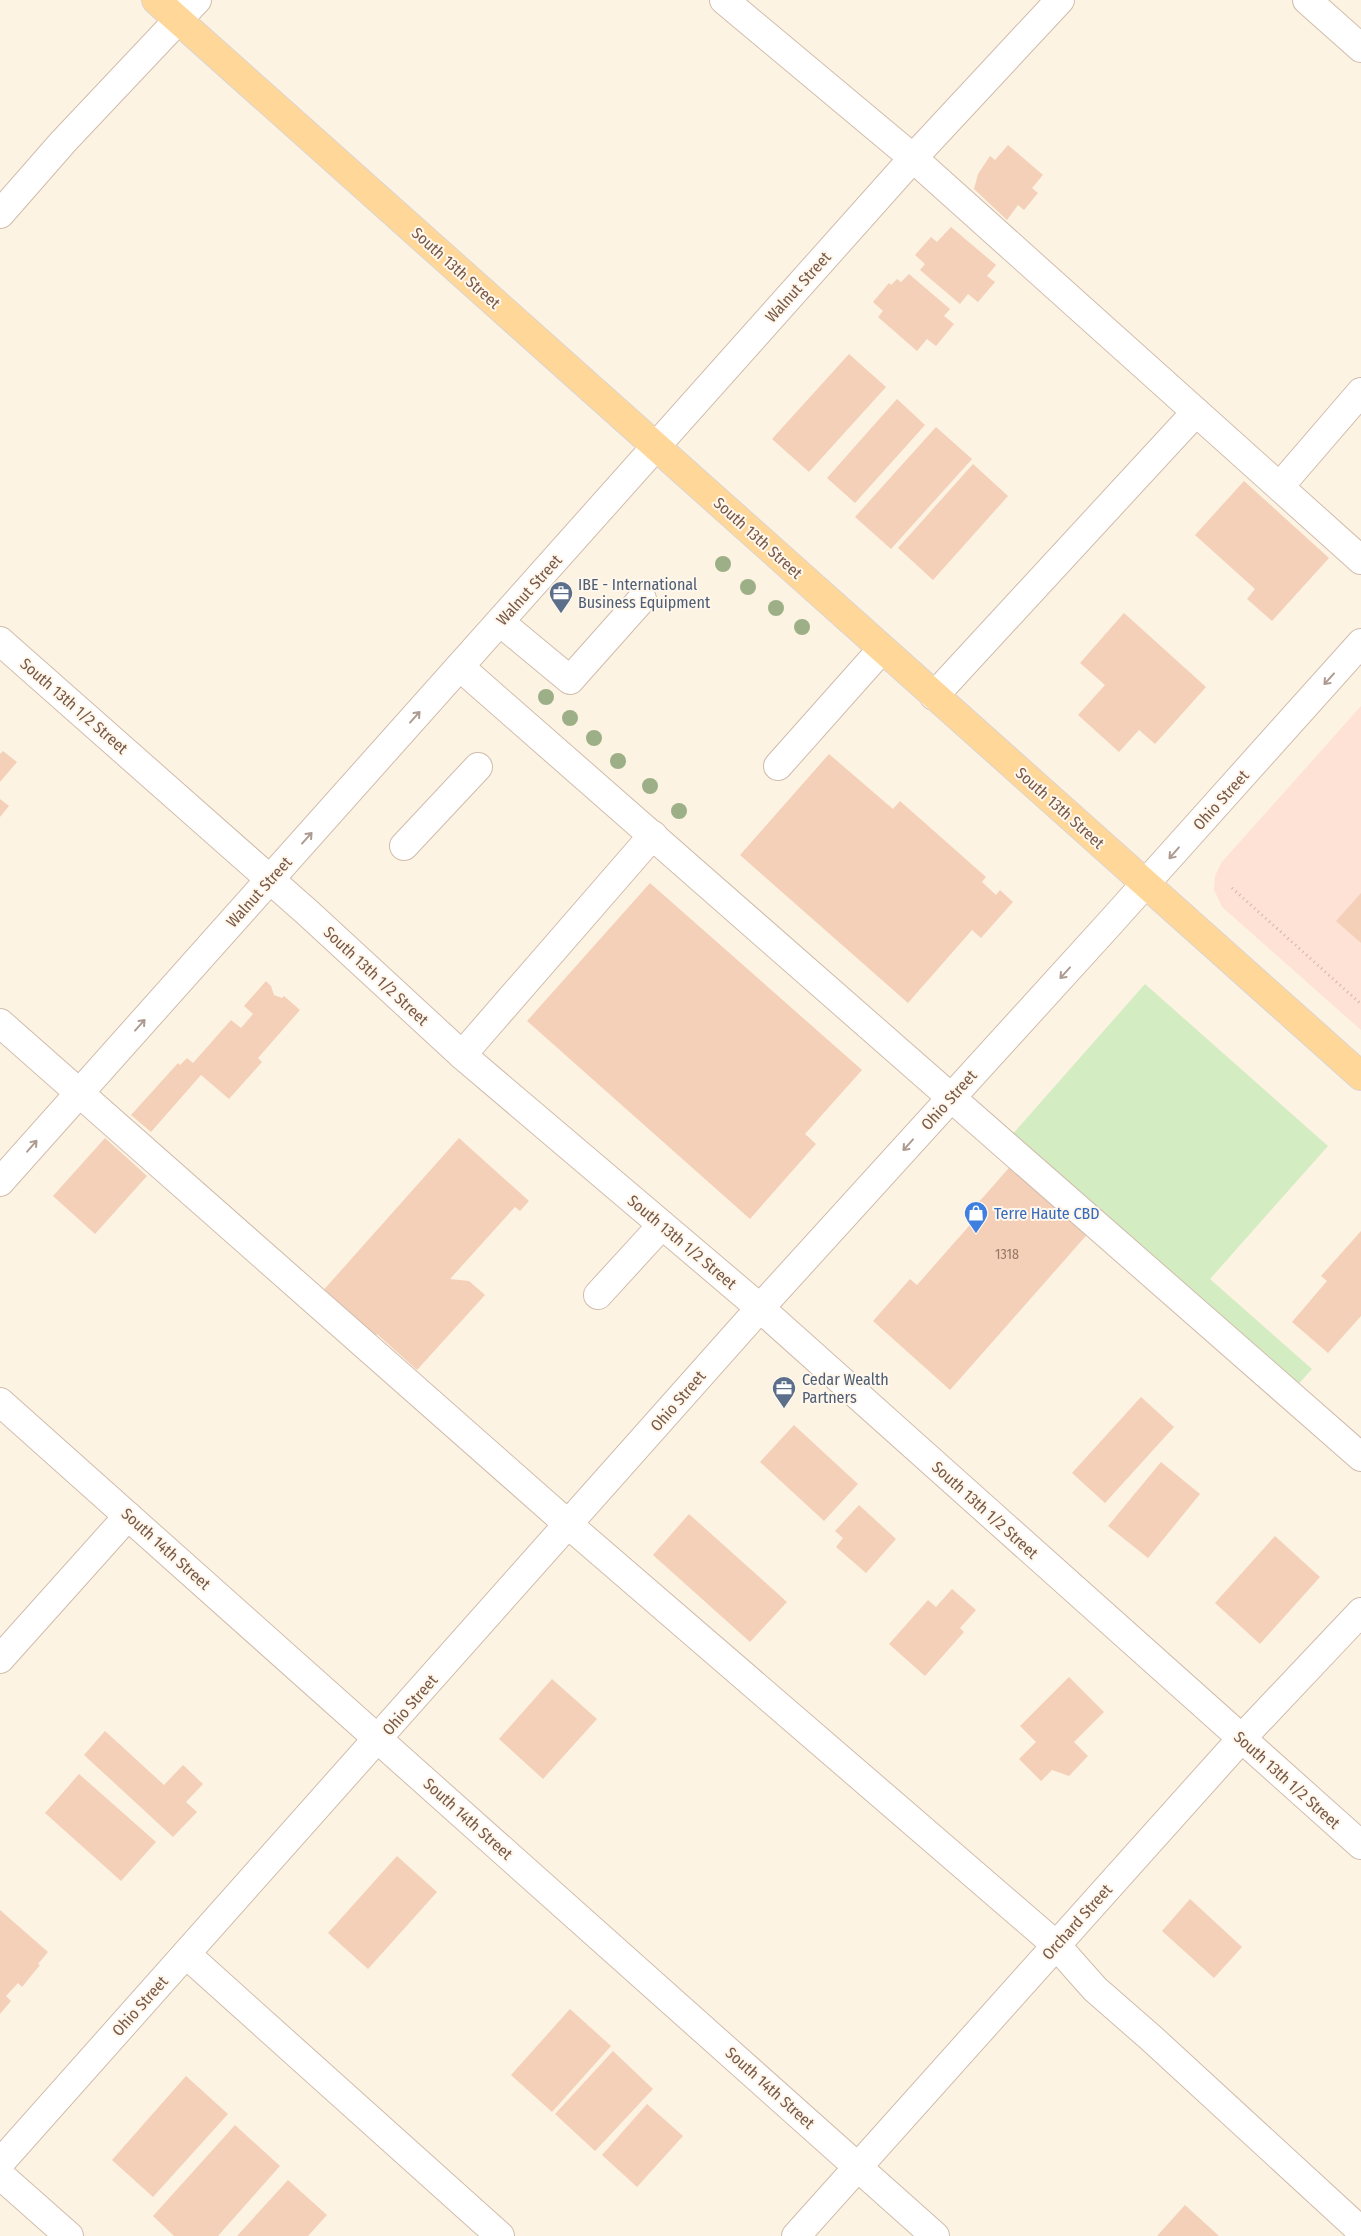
<svg xmlns="http://www.w3.org/2000/svg" width="1361" height="2236" font-family="'Fira Sans Condensed',sans-serif">
<style>
.commercial{fill:#fee2d6}
.green{fill:#d3ecc1}
.building{fill:#f4d0b9}
.lines{fill:none;stroke-linecap:round;stroke-linejoin:round}
.minor-casing{stroke:#d1bcac;stroke-width:30}
.major-casing{stroke:#dcd4cf;stroke-width:30}
.path{stroke:#d9b39c;stroke-width:3;stroke-dasharray:1 4;stroke-linecap:butt}
.minor{stroke:#fff;stroke-width:28}
.major{stroke:#ffd799;stroke-width:28}
.tree{fill:#9daf87}
.oneway{stroke:#ad9b91}
.labels{text-anchor:middle;dominant-baseline:central;stroke-width:4;stroke-linejoin:round;paint-order:stroke}
.number-label{font-size:14px;fill:#967664}
.street-label{font-size:16px;fill:#775848;stroke:#fff7eb}
.service-label{font-size:16px;fill:#4e5e75;stroke:#fff7eb;text-anchor:start}
.shop-label{font-size:16px;fill:#366cbe;stroke:#fff7eb;text-anchor:start}
</style>
<rect width="100%" height="100%" fill="#fdf3e3"/>
<path class="commercial" d="M1361,706v324l-139,-123 -8,-17 1,-14 6,-13z"/>
<path class="green" d="M1145,984l183,162 -118,133 102,90 -18,20 -284,-252z"/>
<g class="building">
<path d="M1008,145l35,30 -11,13 6,5 -14,17 -6,-5 -11,15 -33,-31 4,-15 12,-18 5,4z"/>
<path d="M951,227l45,38 -9,11 8,6 -17,20 -10,-8 -8,10 -40,-34 5,-6 -10,-9 16,-18 6,5z"/>
<path d="M909,274l41,35 -6,7 10,8 -18,22 -9,-7 -10,12 -39,-34 5,-6 -10,-9 16,-19 2,2 6,-6 4,3z"/>
<path d="M849,354l37,33 -77,85 -37,-33z"/>
<path d="M897,399l28,26 -70,78 -28,-25z"/>
<path d="M936,427l36,32 -81,90 -36,-32z"/>
<path d="M973,464l35,32 -75,84 -35,-32z"/>
<path d="M1244,481l85,77 -57,63 -25,-22 8,-10 -60,-54z"/>
<path d="M1124,613l82,74 -51,57 -16,-14 -20,22 -41,-37 27,-30 -25,-22z"/>
<path d="M3,751l14,11 -17,20v-28z"/>
<path d="M829,754l64,55 7,-8 86,76 -4,5 14,13 4,-5 13,12 -32,36 -9,-8 -64,73 -168,-148z"/>
<path d="M0,799l9,7 -9,11z"/>
<path d="M650,883l212,187 -57,64 11,10 -66,75 -223,-198z"/>
<path d="M1361,893v50l-25,-22z"/>
<path d="M266,981l5,5 3,9 8,3 2,-2 16,14 -42,48 4,4 -33,37 -28,-24 -50,57 -20,-17 47,-52 2,2 7,-7 6,5 38,-43 10,8 12,-14 -9,-8z"/>
<path d="M105,1138l42,38 -52,58 -42,-38z"/>
<path d="M459,1138l70,63 -9,10 -5,-4 -65,72 19,2 16,14 -68,75 -40,-36 -5,6 -52,-46z"/>
<path d="M1015,1161l77,68 -142,161 -77,-69 37,-42 7,6 67,-76 -6,-6z"/>
<path d="M1361,1231v85l-33,37 -36,-31 35,-41 -6,-5z"/>
<path d="M1141,1397l33,30 -69,76 -33,-30z"/>
<path d="M794,1425l64,59 -34,37 -64,-59z"/>
<path d="M1161,1462l39,32 -52,64 -40,-32z"/>
<path d="M859,1505l37,34 -30,34 -30,-26 7,-9 -8,-7z"/>
<path d="M689,1514l98,88 -37,40 -97,-87z"/>
<path d="M1275,1536l45,41 -60,67 -45,-41z"/>
<path d="M952,1589l24,21 -16,18 4,4 -39,44 -36,-32 39,-44 8,7z"/>
<path d="M1069,1677l35,35 -30,30 14,14 -19,20 -17,-6 -11,11 -22,-22 17,-17 -16,-16z"/>
<path d="M552,1679l45,40 -54,60 -44,-40z"/>
<path d="M105,1731l59,54 19,-20 20,19 -17,18 11,10 -24,25 -89,-82z"/>
<path d="M79,1774l77,68 -35,39 -76,-68z"/>
<path d="M397,1856l40,36 -69,77 -40,-36z"/>
<path d="M1190,1899l52,48 -28,31 -52,-47z"/>
<path d="M0,1910l48,42 -10,12 2,1 -18,22 -4,-4 -12,13 5,5 -11,13z"/>
<path d="M570,2009l41,37 -59,66 -41,-37z"/>
<path d="M613,2051l40,38 -58,62 -40,-37z"/>
<path d="M186,2076l42,38 -75,83 -41,-37z"/>
<path d="M647,2104l36,32 -46,51 -35,-32z"/>
<path d="M235,2125l45,41 -62,70h-44l-21,-20z"/>
<path d="M288,2180l39,35 -19,21h-71z"/>
<path d="M1185,2205l34,31h-62z"/>
</g>
<g class="lines">
<g class="minor-casing">
<g id="minor">
<path d="M724,0l189,158 448,402"/>
<path d="M1307,0l54,48"/>
<path d="M0,214l63,-72 134,-142"/>
<path d="M1280,486l81,-94"/>
<path d="M500,622l70,58 72,-81"/>
<path d="M0,641l308,272 154,142 298,253 601,537"/>
<path d="M460,667l901,790"/>
<path d="M934,696l262,-284"/>
<path d="M778,766l104,-117"/>
<path d="M404,846l74,-79"/>
<path d="M0,1023l569,502 487,420 39,44 55,48 211,194"/>
<path d="M462,1055l191,-220"/>
<path d="M0,1182l913,-1024 147,-158"/>
<path d="M598,1295l64,-70"/>
<path d="M0,1402l935,834"/>
<path d="M0,1659l128,-143"/>
<path d="M186,1954l314,282"/>
<path d="M0,2163l760,-855 351,-386 250,-279"/>
<path d="M0,2175l69,61"/>
<path d="M796,2236l445,-497 120,-127"/>
</g>
</g>
<g class="major-casing">
<path id="major" d="M156,0l1205,1076"/>
</g>
<path class="path" d="M1232,888l129,116"/>
<use href="#minor" class="minor"/>
<use href="#major" class="major"/>
</g>
<g class="tree">
<circle cx="723" cy="564" r="8"/>
<circle cx="748" cy="587" r="8"/>
<circle cx="776" cy="608" r="8"/>
<circle cx="802" cy="627" r="8"/>
<circle cx="546" cy="697" r="8"/>
<circle cx="570" cy="718" r="8"/>
<circle cx="594" cy="738" r="8"/>
<circle cx="618" cy="761" r="8"/>
<circle cx="650" cy="786" r="8"/>
<circle cx="679" cy="811" r="8"/>
</g>
<defs><path id="oneway-shaft" d="M-6 0H5M1.5-3L5.5 0L1.5 3" fill="none" stroke-width="1.6" stroke-linecap="round" stroke-linejoin="round" transform="scale(1.25)"/></defs>
<g class="oneway">
<use href="#oneway-shaft" transform="translate(1329 679) rotate(132)"/>
<use href="#oneway-shaft" transform="translate(415 717) rotate(-48)"/>
<use href="#oneway-shaft" transform="translate(307 838) rotate(-48)"/>
<use href="#oneway-shaft" transform="translate(1174 853) rotate(131)"/>
<use href="#oneway-shaft" transform="translate(1065 973) rotate(132)"/>
<use href="#oneway-shaft" transform="translate(140 1025) rotate(-48)"/>
<use href="#oneway-shaft" transform="translate(908 1145) rotate(132)"/>
<use href="#oneway-shaft" transform="translate(32 1146) rotate(-49)"/>
</g>
<defs>
<g id="office-pin" transform="scale(1.25)"><path d="M0 17L-7.5 6A9.5 9.5 0 1 1 7.5 6Z" fill="#5c6f8a" stroke="#fff7eb"/><path d="M-6-3h4V-5.5h4V-3h4V5H-6ZM-1-4.5V-3h2v-1.5ZM-6 0V1H6V0Z" fill="#fff"/></g>
<g id="shop-pin" transform="scale(1.25)"><path d="M0 17L-7.5 6A9.5 9.5 0 1 1 7.5 6Z" fill="#3f7fe0" stroke="#fff7eb"/><path d="M-5-2.5h2.3a2.7 3.5 0 0 1 5.4 0H5L5.5 6h-11ZM-1.5-2.5h3a1.5 2.3 0 0 0-3 0Z" fill="#fff"/></g>
</defs>
<g fill-rule="evenodd">
<use href="#office-pin" x="561" y="593"/>
<use href="#shop-pin" x="976" y="1213"/>
<use href="#office-pin" x="784" y="1388"/>
</g>
<g class="labels">
<g class="number-label">
<text x="1007" y="1254">1318</text>
</g>
<g class="street-label">
<text transform="translate(456 268) rotate(42)">South 13th Street</text>
<text transform="translate(798 287) rotate(-48)">Walnut Street</text>
<text transform="translate(758 538) rotate(42)">South 13th Street</text>
<text transform="translate(529 590) rotate(-48)">Walnut Street</text>
<text transform="translate(74 706) rotate(41)">South 13th 1/2 Street</text>
<text transform="translate(1221 800) rotate(-48)">Ohio Street</text>
<text transform="translate(1060 808) rotate(42)">South 13th Street</text>
<text transform="translate(259 892) rotate(-48)">Walnut Street</text>
<text transform="translate(376 976) rotate(43)">South 13th 1/2 Street</text>
<text transform="translate(949 1100) rotate(-48)">Ohio Street</text>
<text transform="translate(682 1242) rotate(40)">South 13th 1/2 Street</text>
<text transform="translate(678 1401) rotate(-49)">Ohio Street</text>
<text transform="translate(985 1510) rotate(42)">South 13th 1/2 Street</text>
<text transform="translate(166 1549) rotate(42)">South 14th Street</text>
<text transform="translate(410 1705) rotate(-49)">Ohio Street</text>
<text transform="translate(1287 1780) rotate(42)">South 13th 1/2 Street</text>
<text transform="translate(468 1819) rotate(42)">South 14th Street</text>
<text transform="translate(1077 1922) rotate(-48)">Orchard Street</text>
<text transform="translate(140 2006) rotate(-48)">Ohio Street</text>
<text transform="translate(770 2088) rotate(42)">South 14th Street</text>
</g>
<g class="service-label">
<text x="578" y="584">IBE - International<tspan x="578" dy="18">Business Equipment</tspan></text>
<text x="802" y="1379">Cedar Wealth<tspan x="802" dy="18">Partners</tspan></text>
</g>
<g class="shop-label">
<text x="994" y="1213">Terre Haute CBD</text>
</g>
</g>
</svg>
